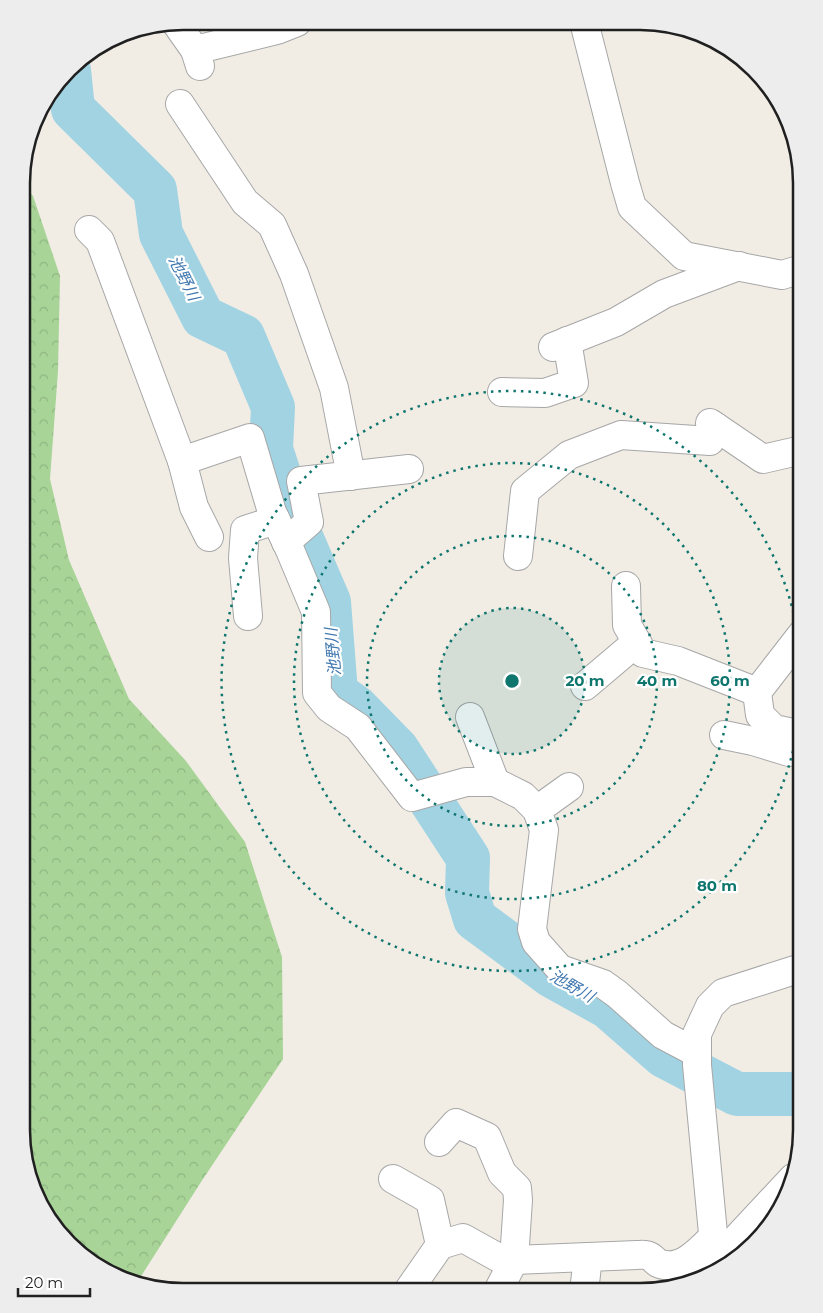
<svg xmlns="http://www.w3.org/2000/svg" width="823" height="1313" font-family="Montserrat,'Noto Sans JP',sans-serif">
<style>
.forest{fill:url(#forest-crowns)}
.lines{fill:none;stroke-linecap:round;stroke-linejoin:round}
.river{stroke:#a2d3e2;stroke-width:44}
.minor-casing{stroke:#a7a7a7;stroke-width:30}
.minor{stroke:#fff;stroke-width:28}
.ring{fill:none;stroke:#0f766e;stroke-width:2.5;stroke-dasharray:2.5 5}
.labels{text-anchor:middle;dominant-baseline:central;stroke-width:4.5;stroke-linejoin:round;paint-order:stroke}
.water-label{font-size:16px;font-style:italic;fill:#4078b0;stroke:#fff}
.rim{fill:none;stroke:#202020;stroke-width:2.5}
.centre{fill:#0f766e;stroke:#fff;stroke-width:2.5}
.ring-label{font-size:15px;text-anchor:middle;font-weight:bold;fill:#0f766e;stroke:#fff;stroke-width:4.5;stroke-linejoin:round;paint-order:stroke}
</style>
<defs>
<pattern id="forest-crowns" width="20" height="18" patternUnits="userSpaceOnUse" patternTransform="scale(1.25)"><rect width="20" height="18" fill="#a8d497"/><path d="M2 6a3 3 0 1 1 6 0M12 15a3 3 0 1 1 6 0" fill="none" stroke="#90b682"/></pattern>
</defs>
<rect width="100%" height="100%" fill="#f1ede5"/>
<path class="forest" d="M23,184l10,12 27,80 -2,95 -8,108 19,81 60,139 57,62 59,81 37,115 1,102 -82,123 -63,99 -53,-22 -52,-67 -12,-62 1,-226 4,-12 -4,-13z"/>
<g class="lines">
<path class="river" d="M69,70l4,39 82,81 6,44 42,83 40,19 30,71 -2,42 24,74 34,79 7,91 21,15 40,41 71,109 -1,35 8,26 77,57 56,31 56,49 73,38h64"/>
<g class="minor-casing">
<g id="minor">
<path d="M584,22l41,161 7,24 52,49 98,19 20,-6"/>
<path d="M176,23l19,27 5,16"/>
<path d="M195,50l82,-20 20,-8"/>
<path d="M180,104l65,98 27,23 22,49 40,114 17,88"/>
<path d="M89,230l11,11 82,220"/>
<path d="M553,347l63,-25 48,-28 75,-28"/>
<path d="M502,392l43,1 29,-10 -7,-42"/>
<path d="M710,423l53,36 39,-9"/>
<path d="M209,537l-15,-30 -12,-46 68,-23 22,74 18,38 26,62 1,81 12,15 29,19 54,70 54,-15h29"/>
<path d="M286,542l23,-20 -8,-41 108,-12"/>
<path d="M518,556l7,-65 44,-36 52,-20 89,6 6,-14"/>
<path d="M626,586l1,39 16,28 35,8 79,31"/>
<path d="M248,616l-5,-58 2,-28 31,-10"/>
<path d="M585,686l52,-44"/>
<path d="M470,717l25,65 28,14 14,14 7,20 -12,99 4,13 24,27 43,15 14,10 46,41 34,18"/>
<path d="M802,733l-4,1 -24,-5 -14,-14 -3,-23 45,-58"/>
<path d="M724,735l29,6 36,11 13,-2"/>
<path d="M537,810l32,-23"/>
<path d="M439,1142l17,-19 31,14 15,36 15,15 1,12 -4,60 -16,31"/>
<path d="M393,1179l37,21 10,45"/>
<path d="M718,1267l-2,-2 -19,-200v-31l13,-28 13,-13 78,-25"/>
<path d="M710,1273l27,-35 56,-60"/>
<path d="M408,1291l32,-46 23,-7 36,20 15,2 123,-5c3,0 8,-1 12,1 3,1 6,5 9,7 22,10 42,-13 55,-26"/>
<path d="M584,1292l4,-35"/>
</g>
</g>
<use href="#minor" class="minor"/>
</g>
<circle cx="512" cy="681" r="73" fill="#0f766e" fill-opacity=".12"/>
<g class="ring">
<circle cx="512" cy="681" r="73"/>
<circle cx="512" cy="681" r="145"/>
<circle cx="512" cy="681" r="218"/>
<path d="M801 699A290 290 0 1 1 801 663"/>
</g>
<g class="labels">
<g class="water-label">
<text transform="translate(184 278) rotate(63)">池野川</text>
<text transform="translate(333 652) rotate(-95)">池野川</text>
<text transform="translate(572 986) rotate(30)">池野川</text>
</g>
</g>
<path d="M0 0H823V1313H0ZM183 30H640A153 153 0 0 1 793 183V1130A153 153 0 0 1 640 1283H183A153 153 0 0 1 30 1130V183A153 153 0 0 1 183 30Z" fill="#ededed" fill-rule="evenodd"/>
<path class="rim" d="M183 30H640A153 153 0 0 1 793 183V1130A153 153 0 0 1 640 1283H183A153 153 0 0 1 30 1130V183A153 153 0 0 1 183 30Z"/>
<circle cx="512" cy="681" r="8" class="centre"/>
<g class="ring-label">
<text x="585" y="686">20 m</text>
<text x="657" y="686">40 m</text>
<text x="730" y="686">60 m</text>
<text x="717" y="891">80 m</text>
</g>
<path d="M18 1288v8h72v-8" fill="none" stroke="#202020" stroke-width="2.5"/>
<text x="25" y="1288" font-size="15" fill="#202020" stroke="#ffffff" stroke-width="4" paint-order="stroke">20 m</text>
</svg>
